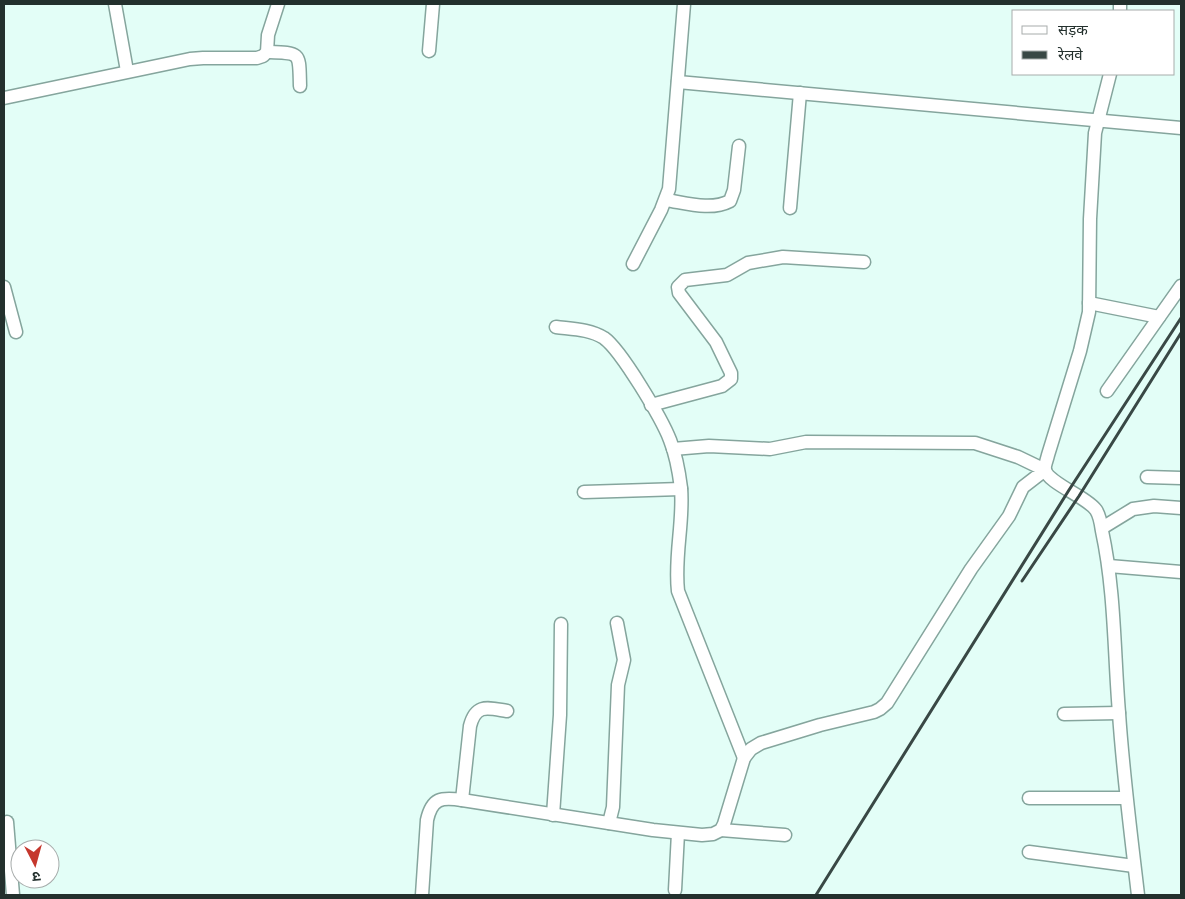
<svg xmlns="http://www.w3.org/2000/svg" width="1185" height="899" font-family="'DM Sans','Noto Sans Devanagari',sans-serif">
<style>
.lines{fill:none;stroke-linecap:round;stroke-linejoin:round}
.minor-casing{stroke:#85a59d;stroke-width:15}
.minor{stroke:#fff;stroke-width:12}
.rail{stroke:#394845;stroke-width:3}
</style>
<rect width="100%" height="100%" fill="#e3fef7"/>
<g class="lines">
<g class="minor-casing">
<g id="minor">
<path d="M115,4l12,67"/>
<path d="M1120,11v-7"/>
<path d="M429,51l4,-47"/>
<path d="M267,52c35,1 32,0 33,34"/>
<path d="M1110,74l-15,59 -5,86 -1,93 -9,39 -32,104c-1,5 -4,11 -3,15 3,13 42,27 51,40 4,6 5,14 6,21 13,60 12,122 17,182 4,61 12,122 19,182"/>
<path d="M678,82l503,46"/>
<path d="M4,98l186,-39 13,-1h54l6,-2 4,-4 1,-17 10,-31"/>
<path d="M666,200c20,3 45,11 64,1l4,-11 5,-44"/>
<path d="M790,208l10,-115"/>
<path d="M633,264l28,-54 8,-21 15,-185"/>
<path d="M4,287l12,45"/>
<path d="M1089,303l70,14"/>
<path d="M556,327c16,2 34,2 48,11 17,12 58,81 66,102 6,15 9,32 11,48 3,34 -7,68 -3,103l66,167"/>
<path d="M1107,391l74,-105"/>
<path d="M651,405l71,-19 9,-7v-6l-15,-31 -37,-49 -1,-6 7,-7 42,-5 21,-12 35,-6 81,5"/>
<path d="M1147,477l34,1"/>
<path d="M584,492l97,-3"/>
<path d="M1102,528l31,-19 21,-3 27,2"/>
<path d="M1109,566l72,6"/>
<path d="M1064,714l55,-1"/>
<path d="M1029,798h97"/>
<path d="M462,800l8,-74c6,-23 18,-18 37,-15"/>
<path d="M553,815l7,-100 1,-91"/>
<path d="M7,822l6,73"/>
<path d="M609,823l4,-16 5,-122 6,-25 -7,-37"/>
<path d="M721,830l64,5"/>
<path d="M1029,852l105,14"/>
<path d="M675,890l3,-57"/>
<path d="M422,895l5,-75c5,-22 14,-23 35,-20l191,30 49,5 11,-1 8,-4 3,-6 20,-66 7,-9 10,-6 59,-18 54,-13 6,-3 7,-6 84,-134 38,-53 14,-29 22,-17 -27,-13 -43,-14 -169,-1 -36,7 -61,-3 -36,3"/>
</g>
</g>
<use href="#minor" class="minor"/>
<g class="rail">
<path d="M1022,581l57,-85 102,-163"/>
<path d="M816,895l253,-405 112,-172"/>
</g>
</g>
<rect width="1185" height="899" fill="none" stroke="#23302d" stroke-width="10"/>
<rect x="1012" y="10" width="162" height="65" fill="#ffffff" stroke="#a7acab"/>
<rect x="1022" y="26" width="25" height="8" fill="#ffffff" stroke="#a7acab"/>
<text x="1058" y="35" font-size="15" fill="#23302d">सड़क</text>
<rect x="1022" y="51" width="25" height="8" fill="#394845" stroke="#a7acab"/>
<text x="1058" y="60" font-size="15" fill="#23302d">रेलवे</text>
<g transform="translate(35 864) rotate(174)"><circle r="24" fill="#ffffff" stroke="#a7acab"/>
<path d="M0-4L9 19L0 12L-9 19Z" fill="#c5372d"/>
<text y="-8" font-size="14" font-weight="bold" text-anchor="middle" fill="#23302d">उ</text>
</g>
</svg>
